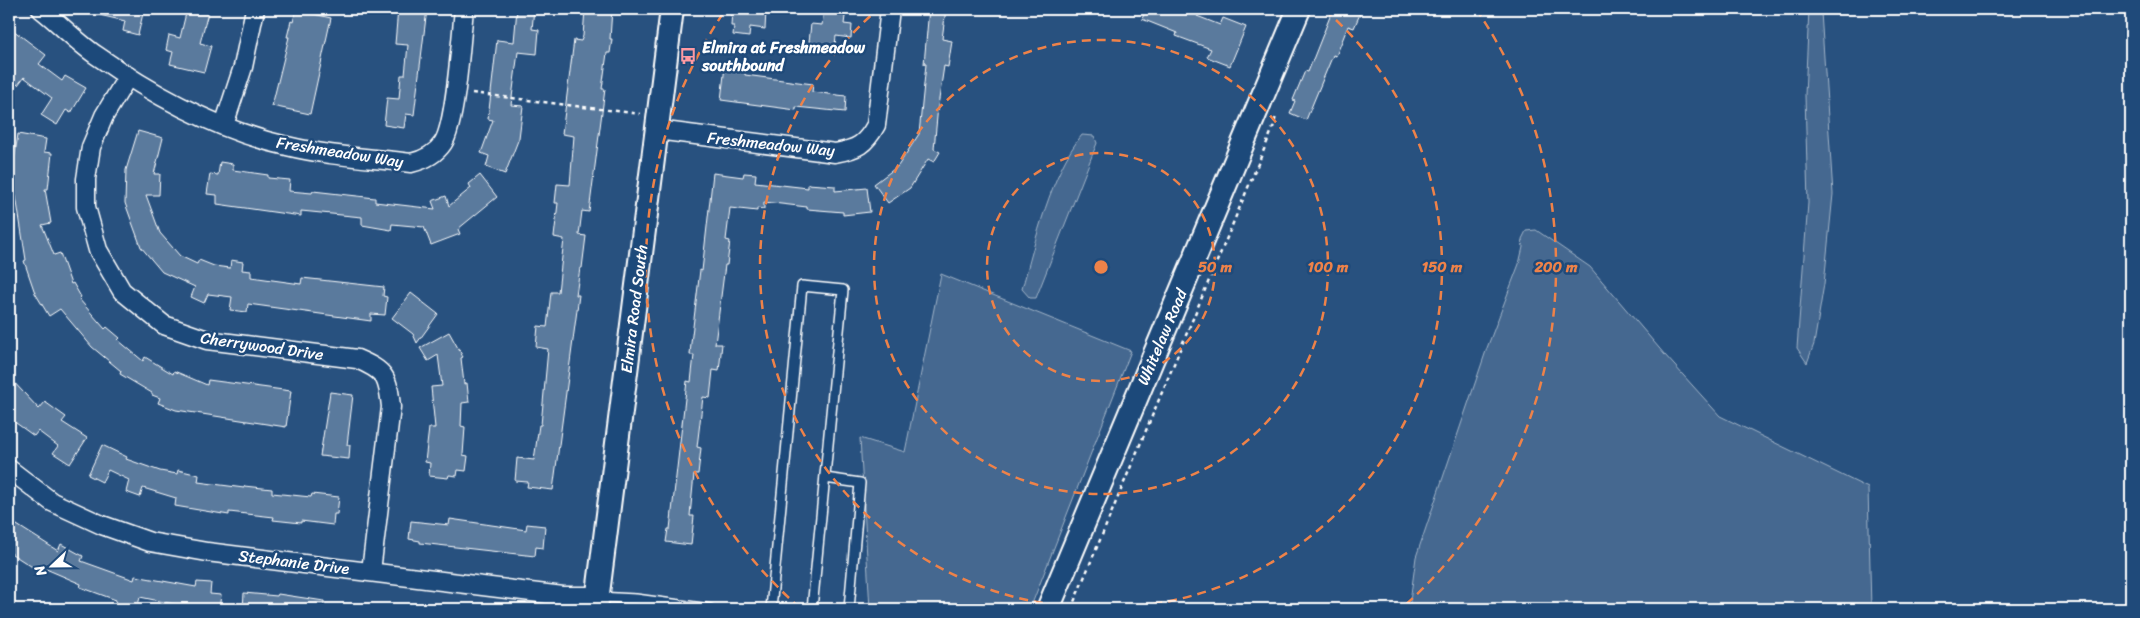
<svg xmlns="http://www.w3.org/2000/svg" width="2140" height="618" font-family="Sriracha,sans-serif">
<style>
.green{fill:#446890;stroke:#a2b4c8}
.building{fill:#5a7a9d;stroke:#fff}
.lines{fill:none;stroke-linecap:round;stroke-linejoin:round}
.service-casing{stroke:#fff;stroke-width:12}
.minor-casing{stroke:#fff;stroke-width:21}
.tertiary-casing{stroke:#fff;stroke-width:26}
.path{stroke:#fff;stroke-width:2.5;stroke-dasharray:4 4;stroke-linecap:butt}
.service{stroke:#1f4a7a;stroke-width:9}
.minor{stroke:#1f4a7a;stroke-width:18}
.tertiary{stroke:#1f4a7a;stroke-width:22}
.ring{fill:none;stroke:#ee8249;stroke-width:2.5;stroke-dasharray:9 6}
.labels{text-anchor:middle;dominant-baseline:central;stroke-width:5;stroke-linejoin:round;paint-order:stroke}
.poi-label{font-size:16px;font-weight:bold;fill:#fff;stroke:#1f4a7a;text-anchor:start}
.street-label{font-size:16px;fill:#fff;stroke:#1f4a7a}
.centre{fill:#ee8249;stroke:#1f4a7a;stroke-width:2.5}
.ring-label{font-size:15px;text-anchor:middle;font-weight:bold;fill:#ee8249;stroke:#1f4a7a;stroke-width:5;stroke-linejoin:round;paint-order:stroke}
</style>
<rect width="100%" height="100%" fill="#28517f"/>
<filter id="ink" filterUnits="userSpaceOnUse"><feTurbulence type="fractalNoise" baseFrequency=".02" numOctaves="2"/><feDisplacementMap in="SourceGraphic" scale="10" xChannelSelector="R" yChannelSelector="G"/><feConvolveMatrix kernelMatrix="1 2 1 2 8 2 1 2 1" color-interpolation-filters="sRGB"/></filter>
<g filter="url(#ink)">
<g class="green">
<path d="M1809,9h11l1,3 12,182 -9,90 -10,60 -7,19 -10,-15 11,-145 -3,-108z"/>
<path d="M1082,135l12,1 3,7 -61,155h-6l-8,-9c13,-46 29,-117 60,-154z"/>
<path d="M1536,230l54,37 75,88 55,61 148,72 3,121h-462l7,-52 71,-209 32,-84 4,-17 -1,-8 4,-8z"/>
<path d="M941,274l190,77 -101,258h-160l-10,-171 45,14z"/>
</g>
<g class="building">
<path d="M96,9h48l-6,26 -15,-4 2,-10 -30,-7z"/>
<path d="M187,9h22l-9,34 11,3 -7,26 -34,-8 3,-12 -7,-2 3,-15 11,3z"/>
<path d="M398,9h29l-13,106 -8,-1 -2,14 -20,-3 3,-27 12,1 2,-24h4l3,-30 -13,-1z"/>
<path d="M517,9h17l-2,20 7,1 -2,24 -19,-2 -7,53 12,1 -4,32 -14,36 -19,-7 3,-11 -8,-3 12,-33 -5,-1 9,-79 17,2z"/>
<path d="M585,9h27l-2,30h2l-2,14h-3l-5,36h3l-16,123 -7,-1 -3,24 7,1 -4,32h-2l-4,27h3l-26,195 -26,-3 1,-5 -13,-1 2,-23 17,2 5,-35h2l7,-76 -12,-2 2,-21 9,1 4,-35h7l6,-53 -10,-2 4,-34h-3l2,-19 13,1 4,-49 -12,-2 12,-94 7,1 2,-5z"/>
<path d="M732,9l34,2 -1,18 -15,-2 -1,10 -16,-2 1,-9h-3z"/>
<path d="M824,9h22l-2,15 8,1 -1,13 -15,-2 -1,9 -26,-3 2,-18 11,1z"/>
<path d="M929,9h17l-4,30 10,2 -4,26 -4,-1 -6,40 -4,43 6,3 -6,10 -6,-3 -18,29 -22,15 -14,-19 24,-18 21,-32 7,-70h-2z"/>
<path d="M1146,9h54l-3,7 23,9 3,-7 23,9 -16,39 -23,-9 4,-8 -35,-13 1,-3 -35,-14z"/>
<path d="M1333,9h14l13,5 -6,14 -6,-2 -12,30 -3,-1 -27,65 -16,-7 5,-12 -2,-1 12,-29 3,1z"/>
<path d="M296,10l35,8 -21,96 -38,-8 17,-69h-2l4,-16 2,1z"/>
<path d="M9,27l37,28 -7,9 23,17 3,-5 21,12 -15,25 -5,-3 -9,15 -16,-10 11,-17 -28,-21 -6,8 -9,-7z"/>
<path d="M725,66l20,3v6l68,9 -1,8 34,4 -1,16 -49,-5v3l-75,-10z"/>
<path d="M138,131l25,7 -9,36h6l-1,21h-13l14,38 20,23 17,8 2,-4 15,6 16,2 1,-8 12,2 -1,8 9,1v6l50,7 1,-6 82,9 -1,9 4,1 -2,18 -14,-1v7l-123,-17 -1,8 -17,-2 2,-13 -24,-3 -4,9 -13,-6 4,-10 -33,-15 -21,-25 -16,-44 1,-33z"/>
<path d="M18,134l28,5 -2,13 8,1 -4,36h-3l6,34 -9,2 12,30 6,-2 11,31 2,-1 8,14 -2,2 26,30 2,-2 13,11 -2,2 25,21 2,-4 28,17 1,-3 33,14 1,-5 83,11 -5,36 -110,-17 -18,-7 2,-5 -8,-3v-2l-32,-19 1,-3 -29,-24 -32,-38 -11,7 -14,-23 -11,-32 2,-1 -10,-64h-3v-29z"/>
<path d="M220,162l13,2v6l35,5v3l22,2 -1,11 23,2 1,-2 62,7v4l60,7 -3,-8 14,-5 3,10 22,-18 -2,-4 11,-9 17,22 -39,32 2,5 -29,11 -7,-18 -32,-3 -1,6 -29,-5v-8l-61,-6v5l-84,-12v-9l-10,-1 3,-20 8,1z"/>
<path d="M713,173l30,4 1,-4 12,1 -1,8 53,6v-4l27,2v5l32,-3 3,24 -27,3v-3l-36,-3v-2l-43,-5v7l-7,-1v3l-27,-3 -4,32 4,1 -3,24h-2l-10,79h7l-3,27 -6,-1 -3,28 -7,-1 -6,50 4,1 -3,26h-4l-4,42h4l-3,29 -25,-3 2,-13h2l17,-148 4,1 3,-27h-4l1,-12 9,-73 2,1z"/>
<path d="M411,293l27,21 -21,29 -4,-9 -21,-16z"/>
<path d="M449,332l14,25 -2,1 3,26 3,-1 2,19 -7,1 -1,23 4,1 -2,28 5,1 -2,15 -8,-1 -1,6 -8,-1 -1,3 -19,-2 1,-13 -5,-1 4,-34h6l-4,-41 11,-1 -4,-31 -10,6 -8,-13z"/>
<path d="M9,377l30,32 6,-7 21,15 -4,5 25,16 -17,26 -17,-11 5,-7 -20,-15 -4,5 -25,-18z"/>
<path d="M330,392l23,3 -6,50h3l-1,14 -29,-3z"/>
<path d="M102,445l25,12 -1,2 34,12 17,3 1,-4 21,5 -1,7 46,6v-2l28,3v4l39,4 1,-3 27,3 -2,17h-3l-1,11 -32,-4v2l-28,-3 1,-3 -45,-5v3l-54,-9 1,-8 -33,-10 -3,9 -14,-5 3,-12 -21,-10 -6,12 -14,-7z"/>
<path d="M450,519l76,11 1,-6 18,2 -2,22 -7,-1 -1,9 -115,-13v-2l-11,-2 2,-18 38,4z"/>
<path d="M9,520l49,31 3,-7 22,12 -2,5 53,19 1,-4 61,11 1,-5 14,1 -1,11 11,1 -2,14h-21l-58,-12 -3,12h-23l2,-9 -36,-13 1,-3 -42,-18 -2,4 -28,-18z"/>
<path d="M244,593l33,3 1,-2 46,7v8h-81z"/>
</g>
<g class="lines">
<g class="service-casing">
<g id="service">
<path d="M825,478l35,5 -11,126"/>
<path d="M598,597l38,2 74,10"/>
<path d="M771,609l31,-323 41,4 -31,319"/>
</g>
</g>
<g class="minor-casing">
<g id="minor">
<path d="M41,9c19,15 36,33 55,46 57,40 123,76 191,91 40,10 83,12 124,17 13,-3 24,-8 32,-20 13,-20 18,-106 21,-134"/>
<path d="M128,76l-24,40 -13,31 -5,32v28l12,43 24,41 42,34 43,15 150,19c28,12 31,17 34,48l-20,164"/>
<path d="M224,125l19,-58 12,-58"/>
<path d="M657,130l178,23c22,-4 30,-8 41,-28l14,-116"/>
<path d="M9,469l43,33 50,23 48,17 57,10 356,44h35"/>
</g>
</g>
<g class="tertiary-casing">
<g id="tertiary">
<path d="M596,609l76,-600"/>
<path d="M1048,609l251,-600"/>
</g>
</g>
<g class="path">
<path d="M472,93l168,21"/>
<path d="M1071,609l202,-481 3,-12"/>
</g>
<use href="#service" class="service"/>
<use href="#minor" class="minor"/>
<use href="#tertiary" class="tertiary"/>
</g>
</g>
<g class="ring">
<circle cx="1101" cy="267" r="114"/>
<circle cx="1101" cy="267" r="227"/>
<path d="M1325 10A341 341 0 1 1 877 10"/>
<path d="M800 608A455 455 0 0 1 726 9M1476 9A455 455 0 0 1 1402 608"/>
</g>
<defs>
<g id="bus-bare" transform="scale(1.35)"><path d="M-5-6H5V4H4V6H2V4H-2V6H-4V4H-5ZM-3.5-4V0h7V-4ZM-3.5 1.2v1.5H-2V1.2ZM2 1.2v1.5H3.5V1.2Z" fill="#ff9aa2" stroke="#1f4a7a" stroke-width="2.5" paint-order="stroke"/></g>
</defs>
<g fill-rule="evenodd">
<use href="#bus-bare" x="688" y="56"/>
</g>
<g class="labels">
<g class="poi-label">
<text x="702" y="47">Elmira at Freshmeadow<tspan x="702" dy="18">southbound</tspan></text>
</g>
<g class="street-label">
<text transform="translate(771 144) rotate(6)">Freshmeadow Way</text>
<text transform="translate(340 152) rotate(9)">Freshmeadow Way</text>
<text transform="translate(634 309) rotate(-83)">Elmira Road South</text>
<text transform="translate(1162 337) rotate(-67)">Whitelaw Road</text>
<text transform="translate(262 346) rotate(8)">Cherrywood Drive</text>
<text transform="translate(294 562) rotate(7)">Stephanie Drive</text>
</g>
</g>
<circle cx="1101" cy="267" r="8" class="centre"/>
<g class="ring-label">
<text x="1215" y="272">50 m</text>
<text x="1328" y="272">100 m</text>
<text x="1442" y="272">150 m</text>
<text x="1556" y="272">200 m</text>
</g>
<rect width="2140" height="618" fill="none" stroke="#1f4a7a" stroke-width="30"/>
<rect x="15" y="15" width="2110" height="588" fill="none" stroke="#fff" stroke-width="2" filter="url(#ink)"/>
<g transform="translate(52 566) rotate(248)" stroke="#1f4a7a" stroke-width="4" paint-order="stroke">
<path d="M0-4L9 19L0 12L-9 19Z" fill="#ffffff"/>
<text y="-8" font-size="14" font-weight="bold" text-anchor="middle" fill="#ffffff">N</text>
</g>
</svg>
